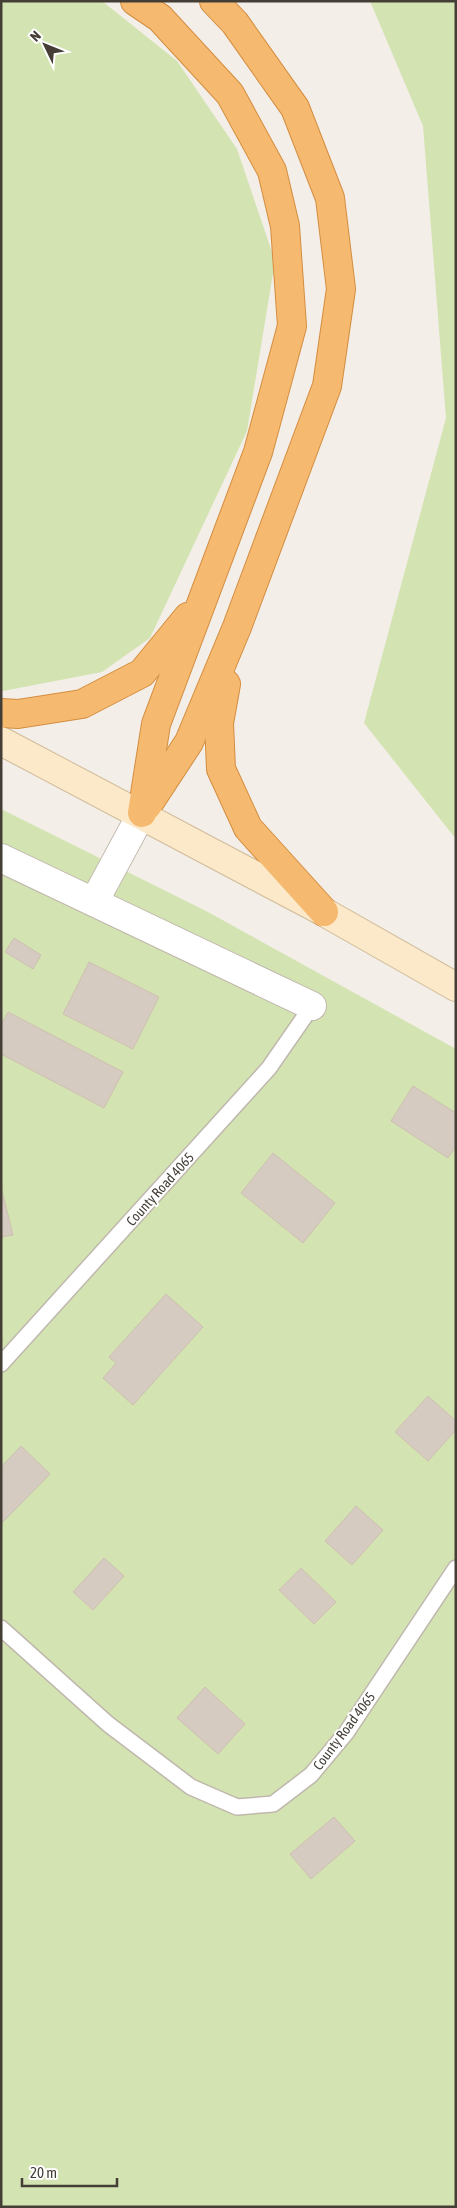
<svg xmlns="http://www.w3.org/2000/svg" width="457" height="2208" font-family="'Asap Condensed',sans-serif">
<style>
.green{fill:#d3e4b2}
.building{fill:#d6cbc0;stroke:#cebfb1}
.lines{fill:none;stroke-linecap:round;stroke-linejoin:round}
.lane-casing{stroke:#c0b7ad;stroke-width:18}
.street-casing{stroke:#c0b7ad;stroke-width:30}
.secondary-casing{stroke:#d0bb99;stroke-width:30}
.highway-casing{stroke:#d48d40;stroke-width:30}
.lane{stroke:#fff;stroke-width:15}
.street{stroke:#fff;stroke-width:28}
.secondary{stroke:#fbe9c9;stroke-width:28}
.highway{stroke:#f5ba70;stroke-width:28}
.labels{text-anchor:middle;dominant-baseline:central;stroke-width:4;stroke-linejoin:round;paint-order:stroke}
.street-label{font-size:14px;fill:#453e37;stroke:#fff}
</style>
<rect width="100%" height="100%" fill="#f3eee7"/>
<g class="green">
<path d="M1,1h101l75,60 60,88 38,112 -28,170 -97,207 -48,34 -99,19 -2,-2z"/>
<path d="M370,1h86v838l-92,-116 82,-305 -23,-292z"/>
<path d="M1,809l207,103 248,137v1158h-455z"/>
</g>
<g class="building">
<path d="M14,938l27,17 -8,14 -28,-17z"/>
<path d="M89,962l70,35 -26,52 -70,-35z"/>
<path d="M8,1012l115,60 -19,36 -103,-54v-29z"/>
<path d="M413,1086l43,27v33l-8,12 -57,-37z"/>
<path d="M273,1153l62,50 -32,40 -62,-50z"/>
<path d="M1,1187l12,48 -12,2z"/>
<path d="M166,1294l37,33 -70,78 -30,-27 13,-15 -7,-6z"/>
<path d="M428,1396l28,25v9l-28,31 -33,-29z"/>
<path d="M21,1446l29,28 -49,50v-57z"/>
<path d="M356,1506l27,24 -31,35 -27,-24z"/>
<path d="M104,1558l20,18 -31,34 -20,-18z"/>
<path d="M301,1568l35,34 -22,22 -35,-34z"/>
<path d="M205,1687l40,37 -27,30 -41,-36z"/>
<path d="M334,1817l21,24 -44,38 -21,-25z"/>
</g>
<g class="lines">
<g class="lane-casing">
<g id="lane">
<path d="M1,1364l268,-296 43,-62"/>
<path d="M1,1628l107,96 83,63 46,20 36,-3 38,-29 35,-42 110,-165"/>
</g>
</g>
<g class="street-casing">
<g id="street">
<path d="M1,858l311,148"/>
<path d="M94,902l48,-89"/>
</g>
</g>
<g class="secondary-casing">
<path id="secondary" d="M1,741l323,171 132,75"/>
</g>
<g class="highway-casing">
<g id="highway">
<path d="M135,1l25,17 70,76 42,77 13,55 7,100 -34,126 -102,272 -14,89"/>
<path d="M226,684l-7,39 2,46 27,59 76,84"/>
<path d="M1,713l17,1 64,-10 60,-31 46,-56"/>
<path d="M147,806l42,-64 48,-115 90,-241 14,-97 -11,-91 -35,-90 -60,-85 -21,-22"/>
</g>
</g>
<use href="#lane" class="lane"/>
<use href="#street" class="street"/>
<use href="#secondary" class="secondary"/>
<use href="#highway" class="highway"/>
</g>
<g class="labels">
<g class="street-label">
<text transform="translate(160 1189) rotate(-48)">County Road 4065</text>
<text transform="translate(344 1731) rotate(-53)">County Road 4065</text>
</g>
</g>
<rect width="457" height="2208" fill="none" stroke="#453e37" stroke-width="5"/>
<g transform="translate(45 45) rotate(313)" stroke="#ffffff" stroke-width="4" paint-order="stroke">
<path d="M0-4L9 19L0 12L-9 19Z" fill="#453e37"/>
<text y="-8" font-size="14" font-weight="bold" text-anchor="middle" fill="#453e37">N</text>
</g>
<path d="M22 2178v8h95v-8" fill="none" stroke="#453e37" stroke-width="2.5"/>
<text x="30" y="2178" font-size="15" fill="#453e37" stroke="#ffffff" stroke-width="4" paint-order="stroke">20 m</text>
</svg>
